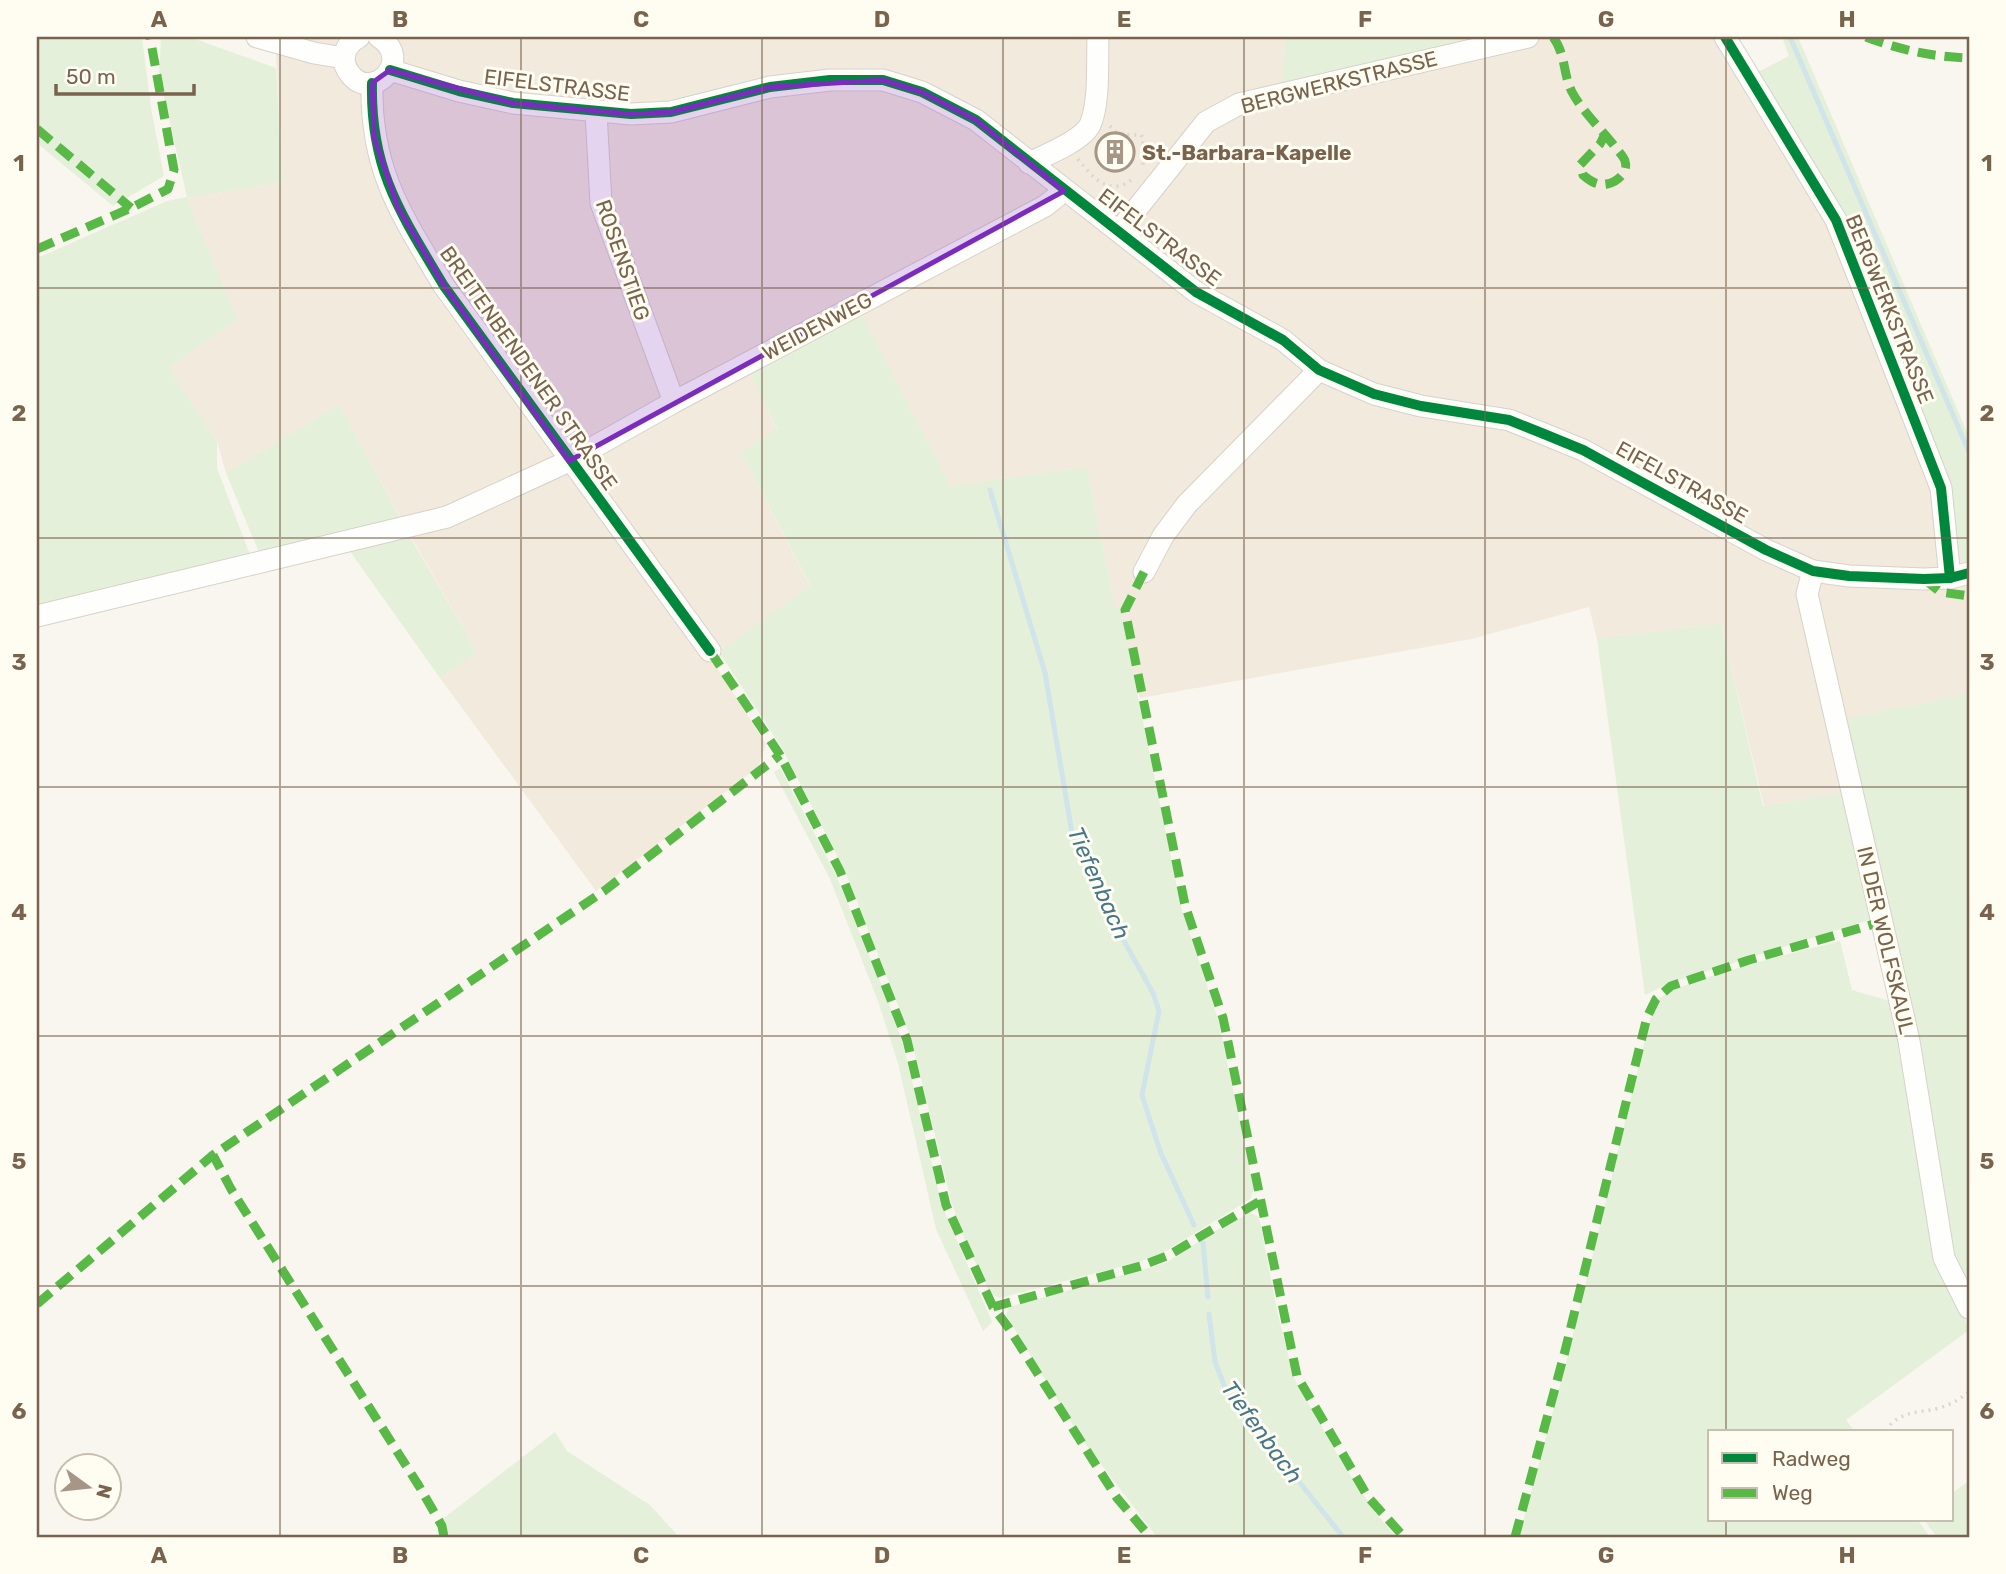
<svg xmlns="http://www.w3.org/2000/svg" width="2006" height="1574" font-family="Rubik,sans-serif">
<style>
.residential{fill:#f2eadd}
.green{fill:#e4f0da}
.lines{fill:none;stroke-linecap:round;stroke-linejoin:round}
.stream{stroke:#d0e4ea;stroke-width:5}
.minor-casing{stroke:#d7d2ca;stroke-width:23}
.path{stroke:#dbd6d0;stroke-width:3.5;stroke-dasharray:2 5;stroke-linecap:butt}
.minor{stroke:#fefefd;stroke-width:21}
.quiet{stroke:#58b947;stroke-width:9;stroke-dasharray:18 9;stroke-linecap:butt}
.cycleway-casing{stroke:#fffcf2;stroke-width:15}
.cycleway{stroke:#00873e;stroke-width:10}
.marked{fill:#7b2cbf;fill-opacity:0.2;stroke:#7b2cbf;stroke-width:5;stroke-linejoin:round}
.grid{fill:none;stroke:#79634d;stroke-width:2;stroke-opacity:0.55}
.labels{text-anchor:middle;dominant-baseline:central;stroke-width:6;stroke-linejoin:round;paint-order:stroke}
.street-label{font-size:21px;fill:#79634d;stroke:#fffcf2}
.poi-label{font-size:21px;font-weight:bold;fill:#79634d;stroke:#fffcf2;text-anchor:start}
.water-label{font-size:23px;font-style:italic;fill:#46778c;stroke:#fffcf2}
.neatline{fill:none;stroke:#79634d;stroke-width:2.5}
.grid-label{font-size:23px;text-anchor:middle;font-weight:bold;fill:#79634d}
</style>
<rect width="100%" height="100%" fill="#f9f6ef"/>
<path class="residential" d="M275,37h1010l-2,49 229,-49h220l107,182 130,348v127l-130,26 6,72 -81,14 -43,-183 -124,16 -8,-32 -118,32 -331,59 -28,-91 2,-5 -27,-135 -136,19 -90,-172 -110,58 26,58 -36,22 69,134 -99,73 55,85 -8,23 -162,124 -156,-213 37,-26 -71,-124 -67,-124 -113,69 -9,-32 -48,-73 68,-49 -50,-121 96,-16z"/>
<g class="green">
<path d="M37,37h105l9,71 13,68 -51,30 -76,-63z"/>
<path d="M161,37h28l87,31 7,114 -96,16 50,121 -68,49 48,73v27l35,92 -215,49v-351l130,-57 20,-4 -28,-122z"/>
<path d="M1285,37h208l-210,50z"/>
<path d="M1782,37h16l171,400v128l-3,1 -8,-17 -13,-61 -106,-269 -85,-145 35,-18z"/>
<path d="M861,313l90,173 136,-19 27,135 -1,5 7,2 61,298 37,112 36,170 -4,10 -84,52 -27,11 -139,36 -10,-4 -26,-56 -12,-34 -41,-166 -66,-167 -63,-123 -63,-96 91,-67 -69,-133 36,-23 -27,-57z"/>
<path d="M339,404l64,119 -143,32 -34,-82z"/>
<path d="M409,535l68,117 -37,26 -93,-131z"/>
<path d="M1721,623l42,183 82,-14 27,127 -202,64 -25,12 -48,-356z"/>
<path d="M1969,694v602l-22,-42 -109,-534z"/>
<path d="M780,768l55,105 51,123 16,44 40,166 50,116 -9,9 -47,-102 -38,-166 -20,-62 -48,-122 -56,-107z"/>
<path d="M1840,941l12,49 41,12 47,256 29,72 -123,90 9,12h-145v88h208l12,17h-411l50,-185 81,-333c3,-6 5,-15 9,-20 16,-18 151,-50 181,-58z"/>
<path d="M1250,1213l8,3 2,6 17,89 17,67 47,83 34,51 21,25h-239l-77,-100 -74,-122 3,-8 157,-44 47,-31z"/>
<path d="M555,1432l12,19 83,54 29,32h-232l-3,-19z"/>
<path d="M1969,1481v56h-32l-13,-17h28v-27z"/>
</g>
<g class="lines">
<g class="stream">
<path d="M1790,37l179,415"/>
<path d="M990,490l55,183 27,160 33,74 48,86 6,18 -17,84 18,56 34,74"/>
<path d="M1203,1243l5,54"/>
<path d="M1209,1314l6,48 11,28 117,147"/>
</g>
<g class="minor-casing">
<g id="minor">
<path d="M257,37l57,16 30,5"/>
<path d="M359,37c-8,4 -14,11 -15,21 0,6 2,11 6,16 22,29 65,-14 29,-37"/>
<path d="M1725,37l111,183 105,268 9,90"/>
<path d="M390,70l69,21 54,12 118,11 40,-2 99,-25 60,-7h53l39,12 54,28 220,172 87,48 36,30 55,24 47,12 88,14 35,14 39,16 183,100 47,21 36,5 75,3 26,-1 19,-5"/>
<path d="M372,83c-2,87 29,131 72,203l266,365"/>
<path d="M596,112l5,91 73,199"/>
<path d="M1029,163c17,-8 53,-22 61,-38 10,-22 7,-64 8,-88"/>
<path d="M1119,231l87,-109 33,-18 289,-67"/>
<path d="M1813,571l-6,23 102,447 35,217 25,50"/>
<path d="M1144,572l19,-36 24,-32 132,-134"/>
<path d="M37,616l410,-99 122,-56 105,-59 371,-196 19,-15"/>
</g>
</g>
<g class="path">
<path d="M1110,126l9,9h22l2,3v30"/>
<path d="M1078,159c15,19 32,39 56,19"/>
<path d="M1889,1432l2,-8c15,-14 30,-11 48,-16 11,-3 21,-9 30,-16"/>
</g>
<use href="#minor" class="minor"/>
<g class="quiet">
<path d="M1553,37c13,17 10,38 19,55 10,19 31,39 44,56 3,4 8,9 9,13 4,11 -8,21 -18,23 -10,2 -17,-3 -24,-9l-3,-10 20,-21 5,-10"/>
<path d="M1866,37c34,13 67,20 103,21"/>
<path d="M37,129l94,79"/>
<path d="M37,249l94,-41 37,-19 6,-19 -24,-133"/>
<path d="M1144,572l-19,38 60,295 38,113 74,358 71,121 36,40"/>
<path d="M1924,579l16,13 29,4"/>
<path d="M710,651l70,104 60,116 67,169 39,165 47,102 15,20 109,171 33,39"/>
<path d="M37,1304l176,-149"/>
<path d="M993,1307l148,-41 28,-11 91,-54"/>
<path d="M444,1537l-2,-11 -23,-40 -188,-297 -18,-34 391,-264 176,-136"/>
<path d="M1515,1537l50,-186 82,-334 9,-18 15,-13 78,-26 132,-38"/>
</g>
<g class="cycleway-casing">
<g id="cycleway">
<path d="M1725,37l111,183 105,268 9,90"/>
<path d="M390,70l69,21 54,12 118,11 40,-2 99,-25 60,-7h53l39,12 54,28 220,172 87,48 36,30 55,24 47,12 88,14 35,14 39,16 183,100 47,21 36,5 75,3 26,-1 19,-5"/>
<path d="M372,83c-2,87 29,131 72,203l266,365"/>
</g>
</g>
<use href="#cycleway" class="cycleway"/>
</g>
<path class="marked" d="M390,70l123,33 118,11 40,-2 99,-25 113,-7 39,12 54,28 88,71 -495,270 -125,-175 -46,-78 -24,-70 -2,-55z"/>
<path class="grid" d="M280,37v1500M521,37v1500M762,37v1500M1003,37v1500M1244,37v1500M1485,37v1500M1726,37v1395M37,288h1932M37,538h1932M37,787h1932M37,1036h1932M37,1286h1932M1726,1520v17"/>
<defs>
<g id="building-ring" transform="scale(2.0125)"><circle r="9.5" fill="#fffcf2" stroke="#a69686" stroke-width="1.5"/><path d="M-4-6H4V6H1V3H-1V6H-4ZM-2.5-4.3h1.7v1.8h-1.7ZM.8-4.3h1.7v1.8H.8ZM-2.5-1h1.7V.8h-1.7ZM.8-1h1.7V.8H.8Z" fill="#a69686"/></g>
</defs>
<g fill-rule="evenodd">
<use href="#building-ring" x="1115" y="152"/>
</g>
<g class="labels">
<g class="street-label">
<text transform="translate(1339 82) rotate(-14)">BERGWERKSTRASSE</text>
<text transform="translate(557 85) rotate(7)">EIFELSTRASSE</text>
<text transform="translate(1160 237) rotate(37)">EIFELSTRASSE</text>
<text transform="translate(623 260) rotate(71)">ROSENSTIEG</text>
<text transform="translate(1890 309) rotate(68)">BERGWERKSTRASSE</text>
<text transform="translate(817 326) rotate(-28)">WEIDENWEG</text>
<text transform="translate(529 368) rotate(55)">BREITENBENDENER STRASSE</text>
<text transform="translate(1682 482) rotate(29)">EIFELSTRASSE</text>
<text transform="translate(1886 940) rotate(77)">IN DER WOLFSKAUL</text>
</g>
<g class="poi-label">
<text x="1142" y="152">St.-Barbara-Kapelle</text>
</g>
<g class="water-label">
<text transform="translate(1099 883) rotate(66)">Tiefenbach</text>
<text transform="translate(1262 1432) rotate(54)">Tiefenbach</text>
</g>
</g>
<rect width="2006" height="1574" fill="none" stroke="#fffcf2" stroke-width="77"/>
<rect x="1708" y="1430" width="245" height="91" fill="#fffcf2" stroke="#c9bfb0" stroke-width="2"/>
<rect x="1722" y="1453" width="35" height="10" fill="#00873e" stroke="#c9bfb0" stroke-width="2"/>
<text x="1772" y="1466" font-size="21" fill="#79634d">Radweg</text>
<rect x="1722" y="1488" width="35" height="10" fill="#58b947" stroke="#c9bfb0" stroke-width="2"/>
<text x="1772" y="1500" font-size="21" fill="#79634d">Weg</text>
<g transform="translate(88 1487) rotate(105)"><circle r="33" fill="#fffcf2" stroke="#c9bfb0" stroke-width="2"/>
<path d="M0-5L12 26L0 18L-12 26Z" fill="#a69686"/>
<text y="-10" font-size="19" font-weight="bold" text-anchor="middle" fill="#79634d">N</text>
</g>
<path d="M56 84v10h138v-10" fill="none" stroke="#79634d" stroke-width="3.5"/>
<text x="66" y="84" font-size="21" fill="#79634d" stroke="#fffcf2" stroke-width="5" paint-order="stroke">50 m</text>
<rect x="38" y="38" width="1930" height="1498" class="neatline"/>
<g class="grid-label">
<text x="159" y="27">A</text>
<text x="400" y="27">B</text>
<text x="641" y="27">C</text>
<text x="882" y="27">D</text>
<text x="1124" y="27">E</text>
<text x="1365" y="27">F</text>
<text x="1606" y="27">G</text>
<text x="1847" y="27">H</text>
<text x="19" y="171">1</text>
<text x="1987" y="171">1</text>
<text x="19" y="421">2</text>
<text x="1987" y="421">2</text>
<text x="19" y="670">3</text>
<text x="1987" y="670">3</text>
<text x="19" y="920">4</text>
<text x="1987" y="920">4</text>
<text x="19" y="1169">5</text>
<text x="1987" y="1169">5</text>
<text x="19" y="1419">6</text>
<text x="1987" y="1419">6</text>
<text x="159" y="1563">A</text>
<text x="400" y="1563">B</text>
<text x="641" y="1563">C</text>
<text x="882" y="1563">D</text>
<text x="1124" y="1563">E</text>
<text x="1365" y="1563">F</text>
<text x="1606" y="1563">G</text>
<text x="1847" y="1563">H</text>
</g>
</svg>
